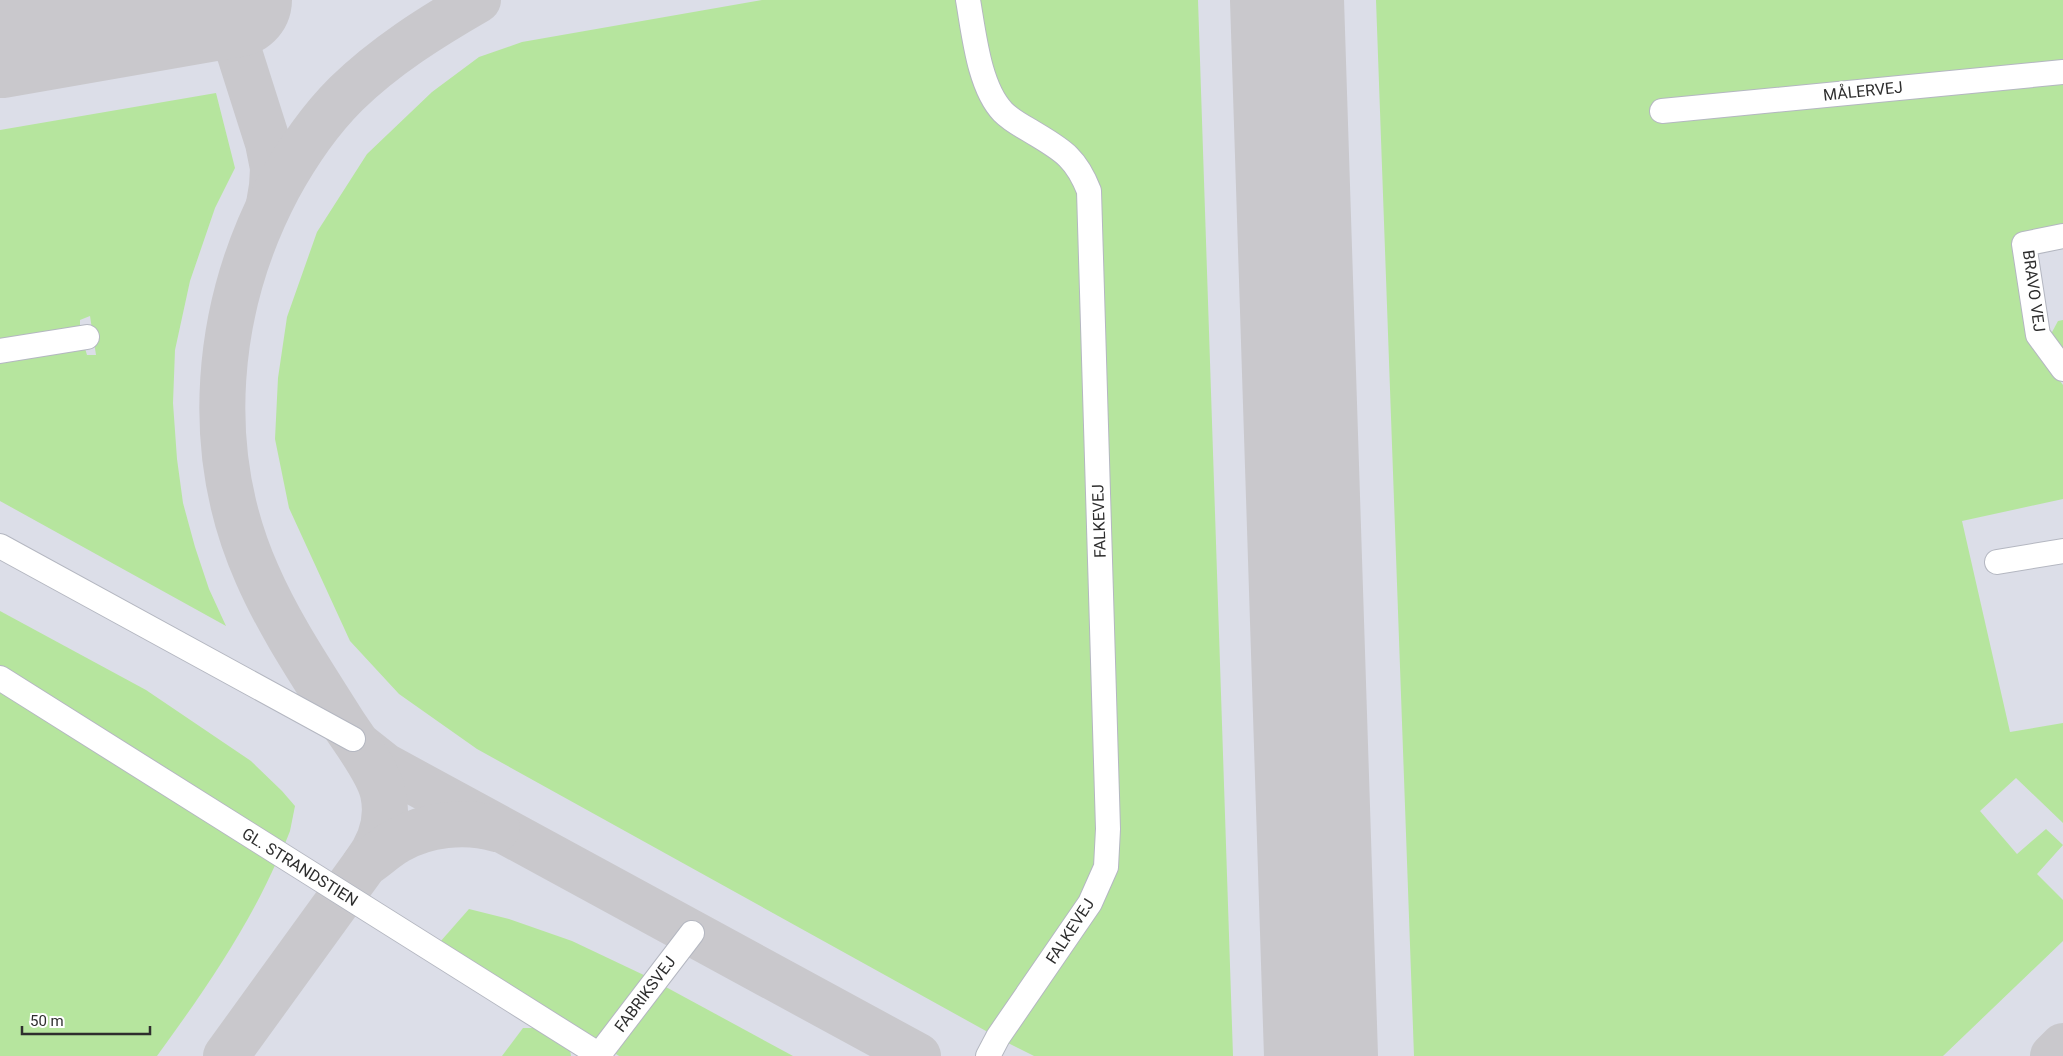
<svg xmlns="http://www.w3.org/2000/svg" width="2063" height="1056" font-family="Roboto,sans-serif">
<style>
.airport{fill:#dcdee8}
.green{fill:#b6e59e}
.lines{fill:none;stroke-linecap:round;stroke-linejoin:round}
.taxiway{stroke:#c9c8cc;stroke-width:46}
.runway{stroke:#c9c8cc;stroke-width:114}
.minor-casing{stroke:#b4b7c1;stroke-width:26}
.minor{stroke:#fff;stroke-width:24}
.labels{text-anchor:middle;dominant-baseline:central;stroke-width:5;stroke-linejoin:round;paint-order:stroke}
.street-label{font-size:16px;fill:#2e2e2e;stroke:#fff}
</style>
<rect width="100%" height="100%" fill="#efe9e1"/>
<rect class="airport" x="0" y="0" width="2063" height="1056"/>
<g class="green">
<path d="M762,0h203l12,73 75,77 31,40 18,677 -106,169 -518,-287 -78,-55 -49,-53 -61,-133 -14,-69 3,-61 9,-61 30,-85 50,-78 65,-62 47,-35 43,-15z"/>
<path d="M974,0h224l35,1056h-199l-32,-16 104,-160 -12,-693 -91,-82z"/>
<path d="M1376,0h687v225l-51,14 15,98 36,48v114l-101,22 48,211 53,-9v100l-47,-45 -36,33 37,43 29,-25 17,16 -26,29 26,26v41l-120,115h-529z"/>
<path d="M216,93l19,75 -20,40 -25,73 -15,69 -2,53 4,56 6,44 12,44 14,42 17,37 -226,-125v-145l84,-11 3,10h9l-6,-39 -10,4v10l-80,16v-216z"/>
<path d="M2063,320v30l-12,-16 7,-13z"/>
<path d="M0,611l146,79 105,71 31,30 13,15 -5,25 -6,15 -284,-178z"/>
<path d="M0,686l277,175c-31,70 -75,133 -120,195h-157z"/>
<path d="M469,909l40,10 63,22 76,36 -47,66 -161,-101z"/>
<path d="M664,986l129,70h-174l-6,-4z"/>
<path d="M523,1028h20l27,22 1,6h-69z"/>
</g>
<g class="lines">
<g class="taxiway">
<path d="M218,0l22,55 28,88 5,25 -1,18 -3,18"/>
<path d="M361,747l24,19 533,290"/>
<path d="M365,864c16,-21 24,-44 18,-71 -5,-22 -27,-50 -40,-70 -30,-48 -63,-96 -86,-149 -55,-124 -42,-267 21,-386 18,-33 41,-67 68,-94 39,-38 85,-67 132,-94"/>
<path d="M1319,1017l8,39"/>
<path d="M226,1056l139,-192c11,-7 21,-17 32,-23 29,-17 68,-21 100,-12"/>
<path d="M2053,1056l10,-10"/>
</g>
<g class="runway">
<path d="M1287,0l34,1056"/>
<path d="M0,41l235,-41"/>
</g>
<g class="minor-casing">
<g id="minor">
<path d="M968,0c6,34 11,87 35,112 7,7 17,13 26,18 31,19 46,25 60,61l19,638 -2,38 -16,36 -92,134 -10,19"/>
<path d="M1662,111l401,-39"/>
<path d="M2063,236l-39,8 14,91 25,34"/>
<path d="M0,351l87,-14"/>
<path d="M0,546l353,193"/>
<path d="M1997,562l66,-11"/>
<path d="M0,678l601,378"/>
<path d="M598,1056l94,-123"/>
</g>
</g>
<use href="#minor" class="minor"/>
</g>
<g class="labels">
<g class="street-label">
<text transform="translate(1863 91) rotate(-6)">MÅLERVEJ</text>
<text transform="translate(2034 291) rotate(82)">BRAVO VEJ</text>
<text transform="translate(1099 521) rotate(-92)">FALKEVEJ</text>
<text transform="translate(300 867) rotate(32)">GL. STRANDSTIEN</text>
<text transform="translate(1070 931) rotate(-57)">FALKEVEJ</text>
<text transform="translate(645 994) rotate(-53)">FABRIKSVEJ</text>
</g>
</g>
<path d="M22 1026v8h128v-8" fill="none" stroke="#2e2e2e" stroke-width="2.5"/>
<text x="30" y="1026" font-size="15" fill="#2e2e2e" stroke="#ffffff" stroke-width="4" paint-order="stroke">50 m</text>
</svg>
